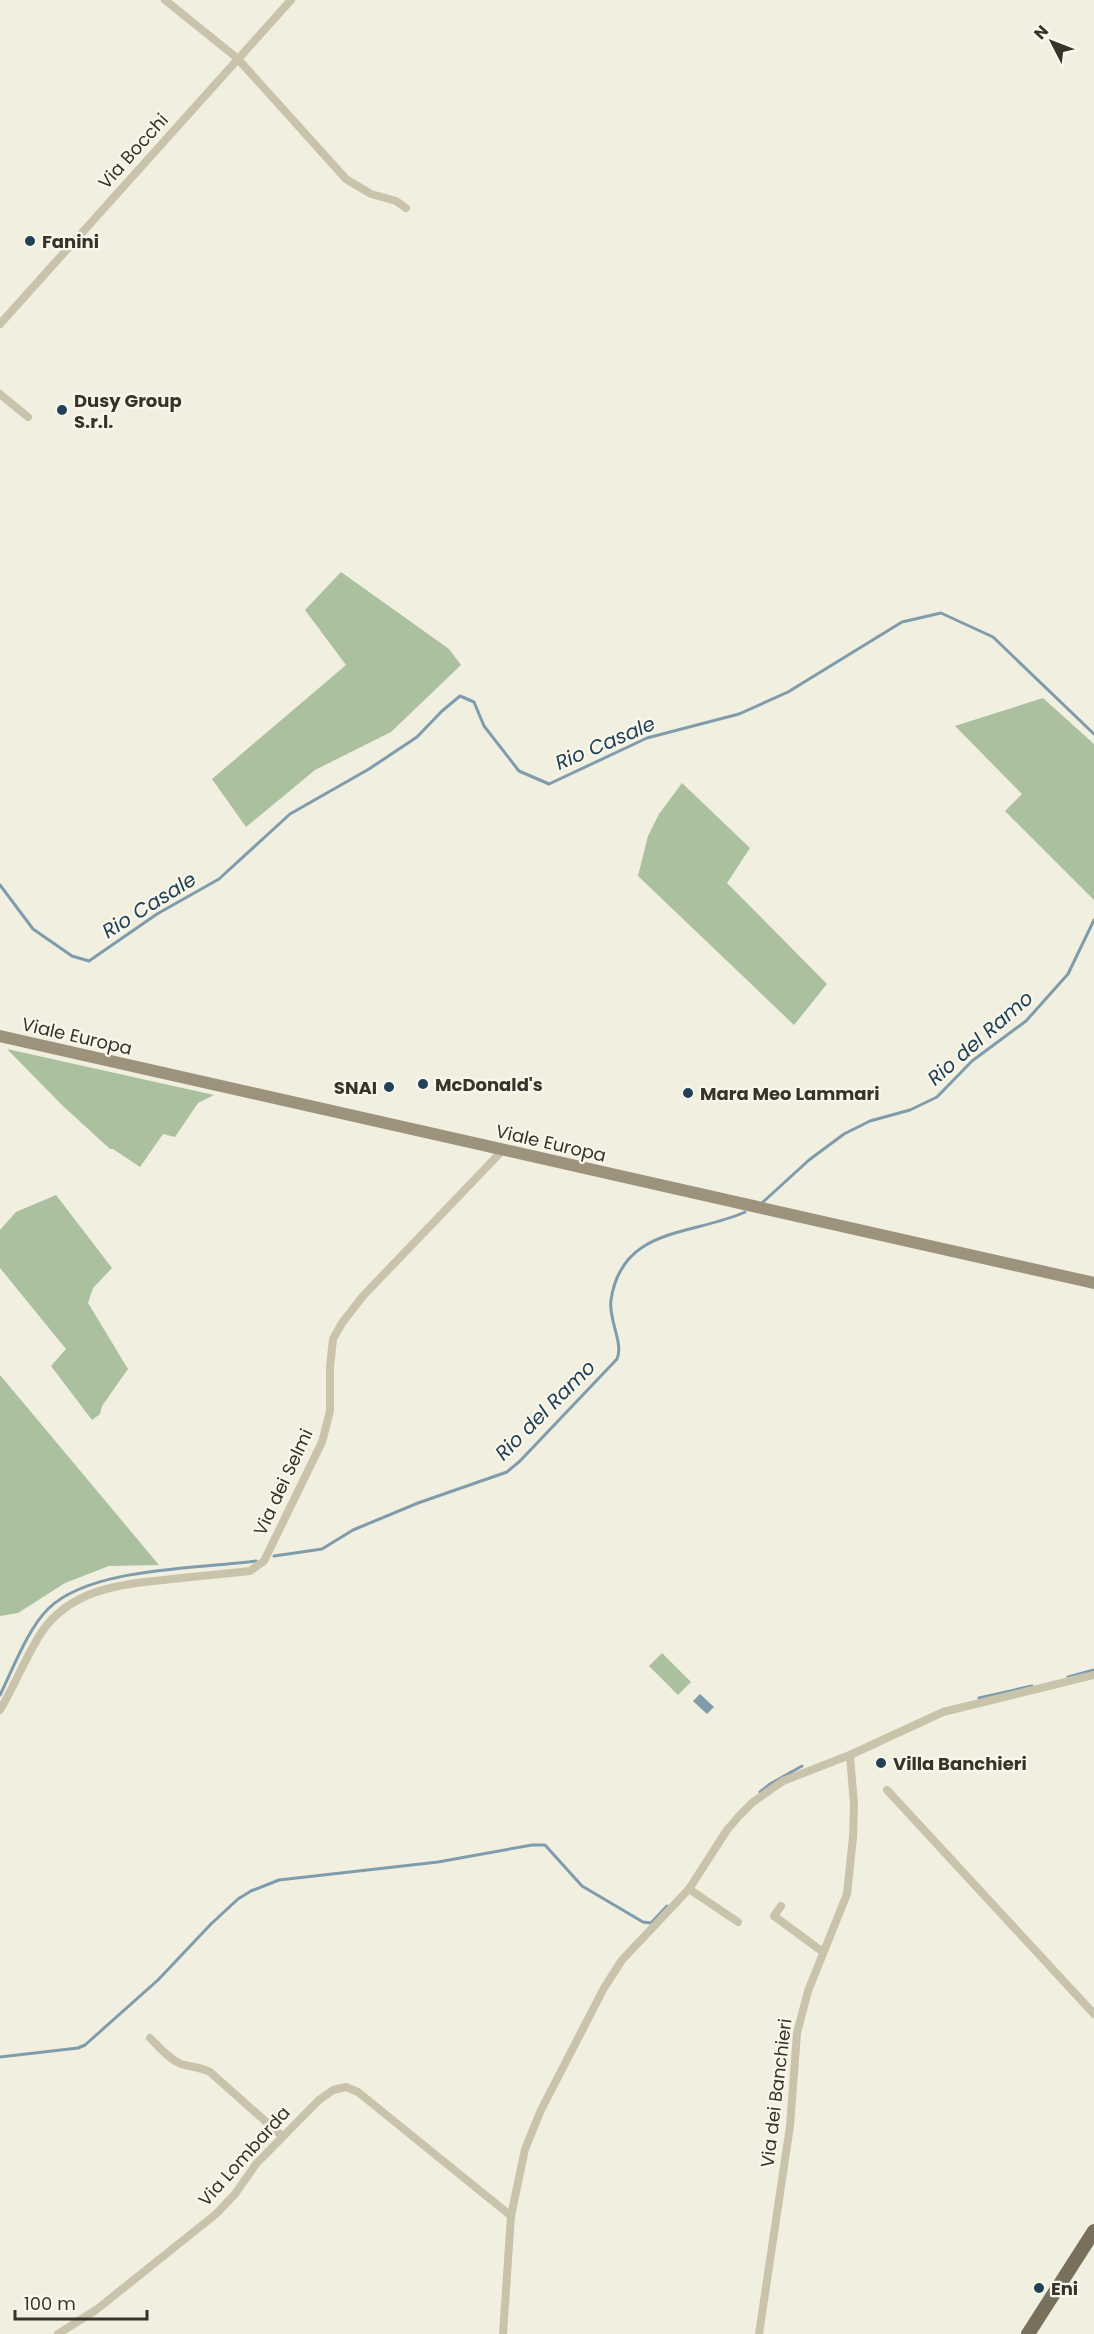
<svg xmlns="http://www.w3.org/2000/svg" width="1094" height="2334" font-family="Poppins,sans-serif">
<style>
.green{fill:#aac09f}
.water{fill:#7f9cad}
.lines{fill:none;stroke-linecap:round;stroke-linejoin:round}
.stream{stroke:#7f9cad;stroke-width:3}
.street{stroke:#c9c3ab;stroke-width:8}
.secondary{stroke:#9d937c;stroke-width:12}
.primary{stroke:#786f5c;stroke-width:14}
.poi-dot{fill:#214157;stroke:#f9f7eb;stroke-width:2}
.labels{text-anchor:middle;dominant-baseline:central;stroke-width:4.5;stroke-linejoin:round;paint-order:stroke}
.street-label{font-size:18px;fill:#37332a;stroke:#f9f7eb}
.poi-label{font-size:18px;font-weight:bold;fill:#37332a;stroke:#f9f7eb;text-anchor:start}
.water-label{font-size:20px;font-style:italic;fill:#214157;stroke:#f9f7eb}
</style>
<rect width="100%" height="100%" fill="#f1efdf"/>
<g class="green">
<path d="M341,572l108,77 12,16 -70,67 -76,38 -69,57 -34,-48 134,-114 -41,-55z"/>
<path d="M1043,698l51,46v156l-89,-89 17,-17 -67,-68z"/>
<path d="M682,783l68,65 -23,35 100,101 -33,41 -156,-149 10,-40 11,-22z"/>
<path d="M7,1049l207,46 -16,8 -23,34 -12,-3 -23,33 -27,-18h-3l-47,-43z"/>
<path d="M56,1195l56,73 -19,20 -5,15 40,66 -26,37 -2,8 -8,6 -41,-54 15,-17 -66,-81v-38l16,-18z"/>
<path d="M0,1375l159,190 -50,1 -44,17 -47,30 -18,3z"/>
<path d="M662,1653l29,29 -13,13 -29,-29z"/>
</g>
<path class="water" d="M700,1694l14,13 -7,7 -14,-13z"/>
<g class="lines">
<g class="stream">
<path d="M0,885l33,44 39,27 17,5 68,-47 62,-35 71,-65 79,-45 48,-32 25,-26 18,-15 14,6 10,24 35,45 30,13 98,-46 92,-24 49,-22 114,-70 39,-9 52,24 101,97"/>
<path d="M763,1202l46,-42 35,-26 26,-13 40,-11 27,-13 35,-36 54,-40 42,-47 26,-54"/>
<path d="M274,1556l48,-7 31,-19 65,-27 89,-31 13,-11 97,-102c7,-16 -9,-40 -6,-59 11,-74 81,-64 134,-88"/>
<path d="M1068,1677l26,-7"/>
<path d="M0,1695c13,-26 28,-67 49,-87 43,-41 149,-39 207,-47"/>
<path d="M979,1698l53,-12"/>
<path d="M760,1792l10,-8 32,-18"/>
<path d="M0,2057l78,-9 7,-3 73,-65 53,-56 27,-25 13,-8 28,-11 159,-18 94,-17h13l37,41 61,36 8,1 16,-17"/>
</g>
<g class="street">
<path d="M165,0l72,58 109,121 25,15 25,7 10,7"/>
<path d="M0,324l291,-324"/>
<path d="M0,394l28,23"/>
<path d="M0,1710c15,-25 25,-52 41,-77 30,-45 82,-49 131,-54 26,-3 52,-5 78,-8l14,-10 58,-119 8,-31v-44l3,-28 9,-16 21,-27 139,-145"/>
<path d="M887,1790l207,224"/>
<path d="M689,1889l49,33"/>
<path d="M781,1906l-7,10 49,36"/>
<path d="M150,2038c9,9 19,21 31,26 10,3 20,3 29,8l72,64"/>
<path d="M58,2334l38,-24 120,-96 19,-20 21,-30 63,-64 14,-10 13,-3 12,5 153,124"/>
<path d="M503,2334l8,-118 14,-67 16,-39 63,-122 18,-28 67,-71 38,-59 12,-14 14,-14 30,-21 67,-26 93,-43 151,-37"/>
<path d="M759,2334l31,-208 7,-93 11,-42 39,-97 6,-57 1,-32 -4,-50"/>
</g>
<path class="secondary" d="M0,1036l1094,247"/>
<path class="primary" d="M1028,2334l66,-103"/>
</g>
<g class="poi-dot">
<circle cx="30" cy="241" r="6"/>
<circle cx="62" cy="410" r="6"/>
<circle cx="423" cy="1084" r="6"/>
<circle cx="389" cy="1087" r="6"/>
<circle cx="688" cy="1093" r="6"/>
<circle cx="881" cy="1763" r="6"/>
<circle cx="1039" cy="2288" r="6"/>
</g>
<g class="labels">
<g class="street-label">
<text transform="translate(133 151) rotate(-48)">Via Bocchi</text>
<text transform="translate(77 1036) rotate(13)">Viale Europa</text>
<text transform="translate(551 1143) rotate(13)">Viale Europa</text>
<text transform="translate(283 1482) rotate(-65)">Via dei Selmi</text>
<text transform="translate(776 2093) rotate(-83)">Via dei Banchieri</text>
<text transform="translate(244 2156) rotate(-48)">Via Lombarda</text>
</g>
<g class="poi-label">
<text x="42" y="241">Fanini</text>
<text x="74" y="400">Dusy Group<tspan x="74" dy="21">S.r.l.</tspan></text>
<text x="435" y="1084">McDonald's</text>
<text x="377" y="1087" text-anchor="end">SNAI</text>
<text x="700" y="1093">Mara Meo Lammari</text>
<text x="893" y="1763">Villa Banchieri</text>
<text x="1051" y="2288">Eni</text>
</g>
<g class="water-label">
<text transform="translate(605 743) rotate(-23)">Rio Casale</text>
<text transform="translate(149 905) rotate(-32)">Rio Casale</text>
<text transform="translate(980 1038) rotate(-41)">Rio del Ramo</text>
<text transform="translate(545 1410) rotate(-45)">Rio del Ramo</text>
</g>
</g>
<g transform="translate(1052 42) rotate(312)" stroke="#f9f7eb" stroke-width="4.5" paint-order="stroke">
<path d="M0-4.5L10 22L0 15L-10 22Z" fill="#37332a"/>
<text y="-9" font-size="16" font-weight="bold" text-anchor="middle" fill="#37332a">N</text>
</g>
<path d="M15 2310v9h132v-9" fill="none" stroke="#37332a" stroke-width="3"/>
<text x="24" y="2310" font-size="18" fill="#37332a" stroke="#f9f7eb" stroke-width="4.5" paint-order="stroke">100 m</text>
</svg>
